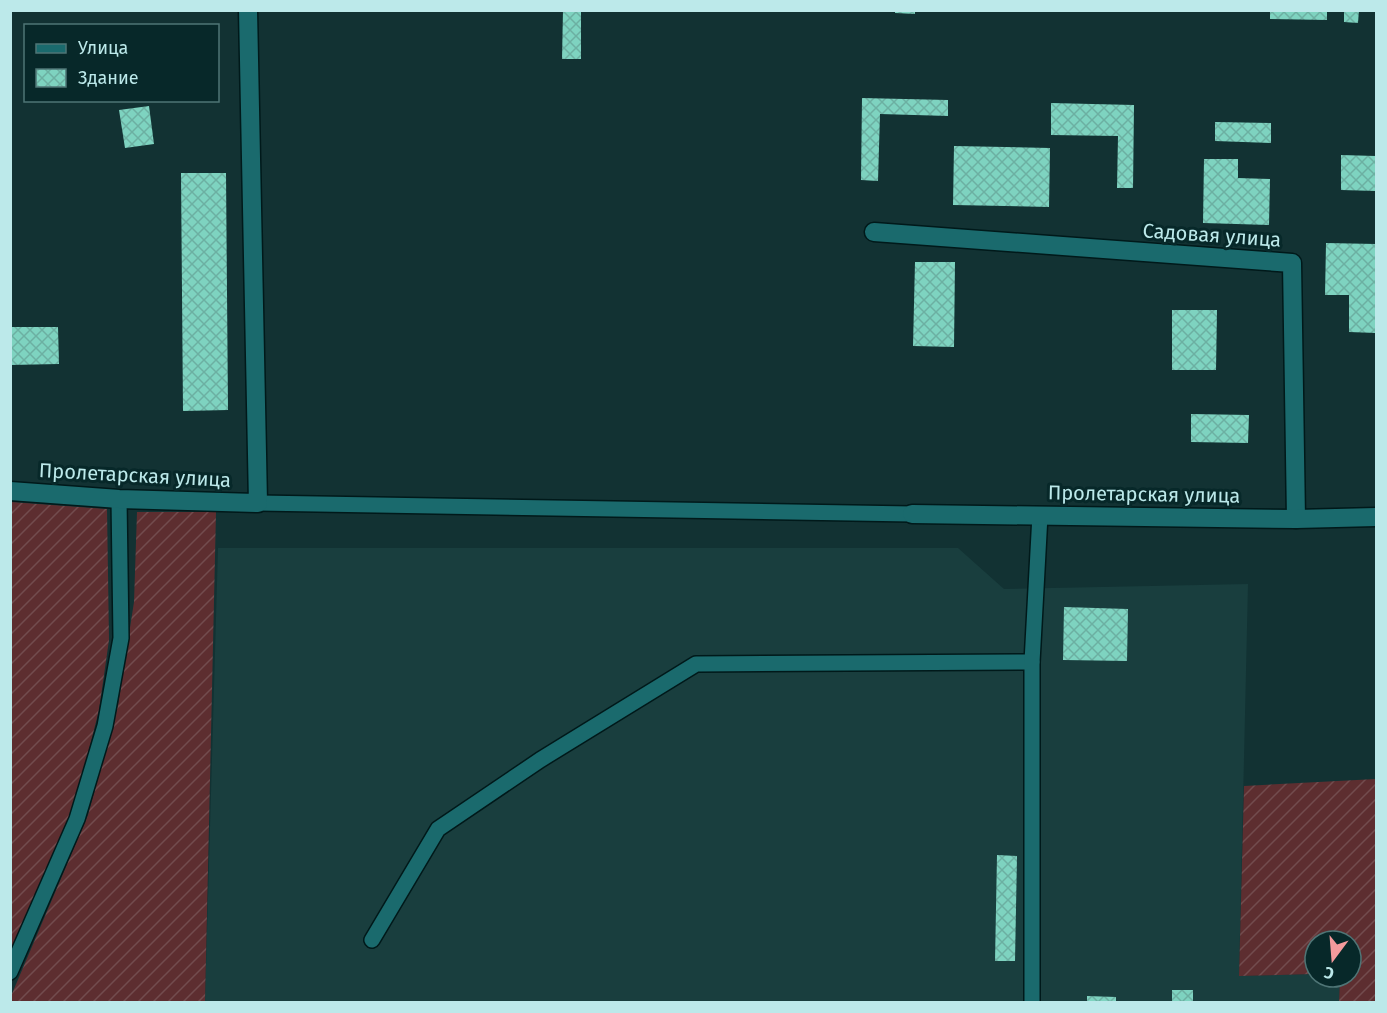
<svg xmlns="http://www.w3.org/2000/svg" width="1387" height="1013" font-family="'Fira Sans',sans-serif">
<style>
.built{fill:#193e3e}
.garden{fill:url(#garden-furrows)}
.building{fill:url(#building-cross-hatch)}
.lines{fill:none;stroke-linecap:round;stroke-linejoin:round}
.service-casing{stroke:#00191a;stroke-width:18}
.minor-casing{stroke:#00191a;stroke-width:21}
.service{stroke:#1a6a6d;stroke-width:15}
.minor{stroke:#1a6a6d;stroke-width:18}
.labels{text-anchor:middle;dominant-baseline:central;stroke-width:6;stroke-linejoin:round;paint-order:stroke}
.street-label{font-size:20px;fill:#bce9ea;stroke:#072829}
</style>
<defs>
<pattern id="garden-furrows" width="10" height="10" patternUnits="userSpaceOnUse" patternTransform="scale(1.5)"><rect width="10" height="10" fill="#5d2e30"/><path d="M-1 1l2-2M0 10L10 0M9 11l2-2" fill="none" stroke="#724c4e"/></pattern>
<pattern id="building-cross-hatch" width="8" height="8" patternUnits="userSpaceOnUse" patternTransform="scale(1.5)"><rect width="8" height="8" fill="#7ed3c0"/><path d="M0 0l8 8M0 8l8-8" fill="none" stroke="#6cb0a2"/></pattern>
</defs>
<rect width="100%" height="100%" fill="#123233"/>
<path class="built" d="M218,548h740l46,41 244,-5 -9,392 76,-2v3h25l-1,25h-1134z"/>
<g class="garden">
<path d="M11,502l96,7 2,131 -10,70 -25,99 -63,143z"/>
<path d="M137,512h79l-11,490h-194v-6l77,-181 30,-110 16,-103z"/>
<path d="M1376,779v223h-37l1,-25h11v-36h-36v33l-76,2 5,-190z"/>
</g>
<g class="building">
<path d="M563,10h18v49h-19z"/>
<path d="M895,10h20v4l-20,-1z"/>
<path d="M1270,10h57v10l-57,-1z"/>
<path d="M1344,10h15l-1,13 -14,-1z"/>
<path d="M862,98l86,2v16l-68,-2 -2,67 -17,-1z"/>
<path d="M1051,103l83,2 -1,83h-16l1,-52 -67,-1z"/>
<path d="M149,106l5,38 -29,4 -6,-38z"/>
<path d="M1215,122l56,1v20l-56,-2z"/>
<path d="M954,146l96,2 -1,59 -96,-2z"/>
<path d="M1341,155l35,1v35l-35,-1z"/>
<path d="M1204,159h34v19l32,1 -1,46 -66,-2z"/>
<path d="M181,173h45l2,237 -45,1z"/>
<path d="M1326,243l50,1v89l-27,-1v-37h-24z"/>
<path d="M915,262h40l-1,85 -41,-1z"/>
<path d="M1172,310h45l-1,60h-44z"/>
<path d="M10,327h48l1,37 -49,1z"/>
<path d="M1191,414l58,1 -1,28 -57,-1z"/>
<path d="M1064,607l64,2 -1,52 -64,-1z"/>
<path d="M997,855l20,1 -2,105h-20z"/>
<rect x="1172" y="990" width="21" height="12"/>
<path d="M1087,996l29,1v5h-29z"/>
</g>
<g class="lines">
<g class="service-casing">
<g id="service">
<path d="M258,503l654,11"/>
<path d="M372,940l66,-111 102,-69 156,-96 336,-2"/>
<path d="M10,972l67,-153 28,-93 16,-88 -2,-139"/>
<path d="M1032,1002v-340l8,-147"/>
</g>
</g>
<g class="minor-casing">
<g id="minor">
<path d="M874,232l418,31 4,256"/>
<path d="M10,491l109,8 139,4 -10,-493"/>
<path d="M912,514l384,5 80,-2"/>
</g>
</g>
<use href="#service" class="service"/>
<use href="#minor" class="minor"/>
</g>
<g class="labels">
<g class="street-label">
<text transform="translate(1212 235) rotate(4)">Садовая улица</text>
<text transform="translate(135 475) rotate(3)">Пролетарская улица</text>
<text transform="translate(1144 494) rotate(1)">Пролетарская улица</text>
</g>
</g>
<rect width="1387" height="1013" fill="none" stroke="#bce9ea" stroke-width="24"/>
<rect x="24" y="24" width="195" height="78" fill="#072829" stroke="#4f7576" stroke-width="1.5"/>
<rect x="36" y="44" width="30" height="9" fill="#1a6a6d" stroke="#4f7576" stroke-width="1.5"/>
<text x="78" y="54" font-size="18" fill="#bce9ea">Улица</text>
<rect x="36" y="69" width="30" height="18" fill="url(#building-cross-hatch)" stroke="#4f7576" stroke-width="1.5"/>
<text x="78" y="84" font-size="18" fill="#bce9ea">Здание</text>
<g transform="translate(1333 959) rotate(196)"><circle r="28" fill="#072829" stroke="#4f7576" stroke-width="1.5"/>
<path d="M0-4.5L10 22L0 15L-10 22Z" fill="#f59b9d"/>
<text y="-9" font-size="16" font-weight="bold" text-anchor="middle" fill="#bce9ea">С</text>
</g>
</svg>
